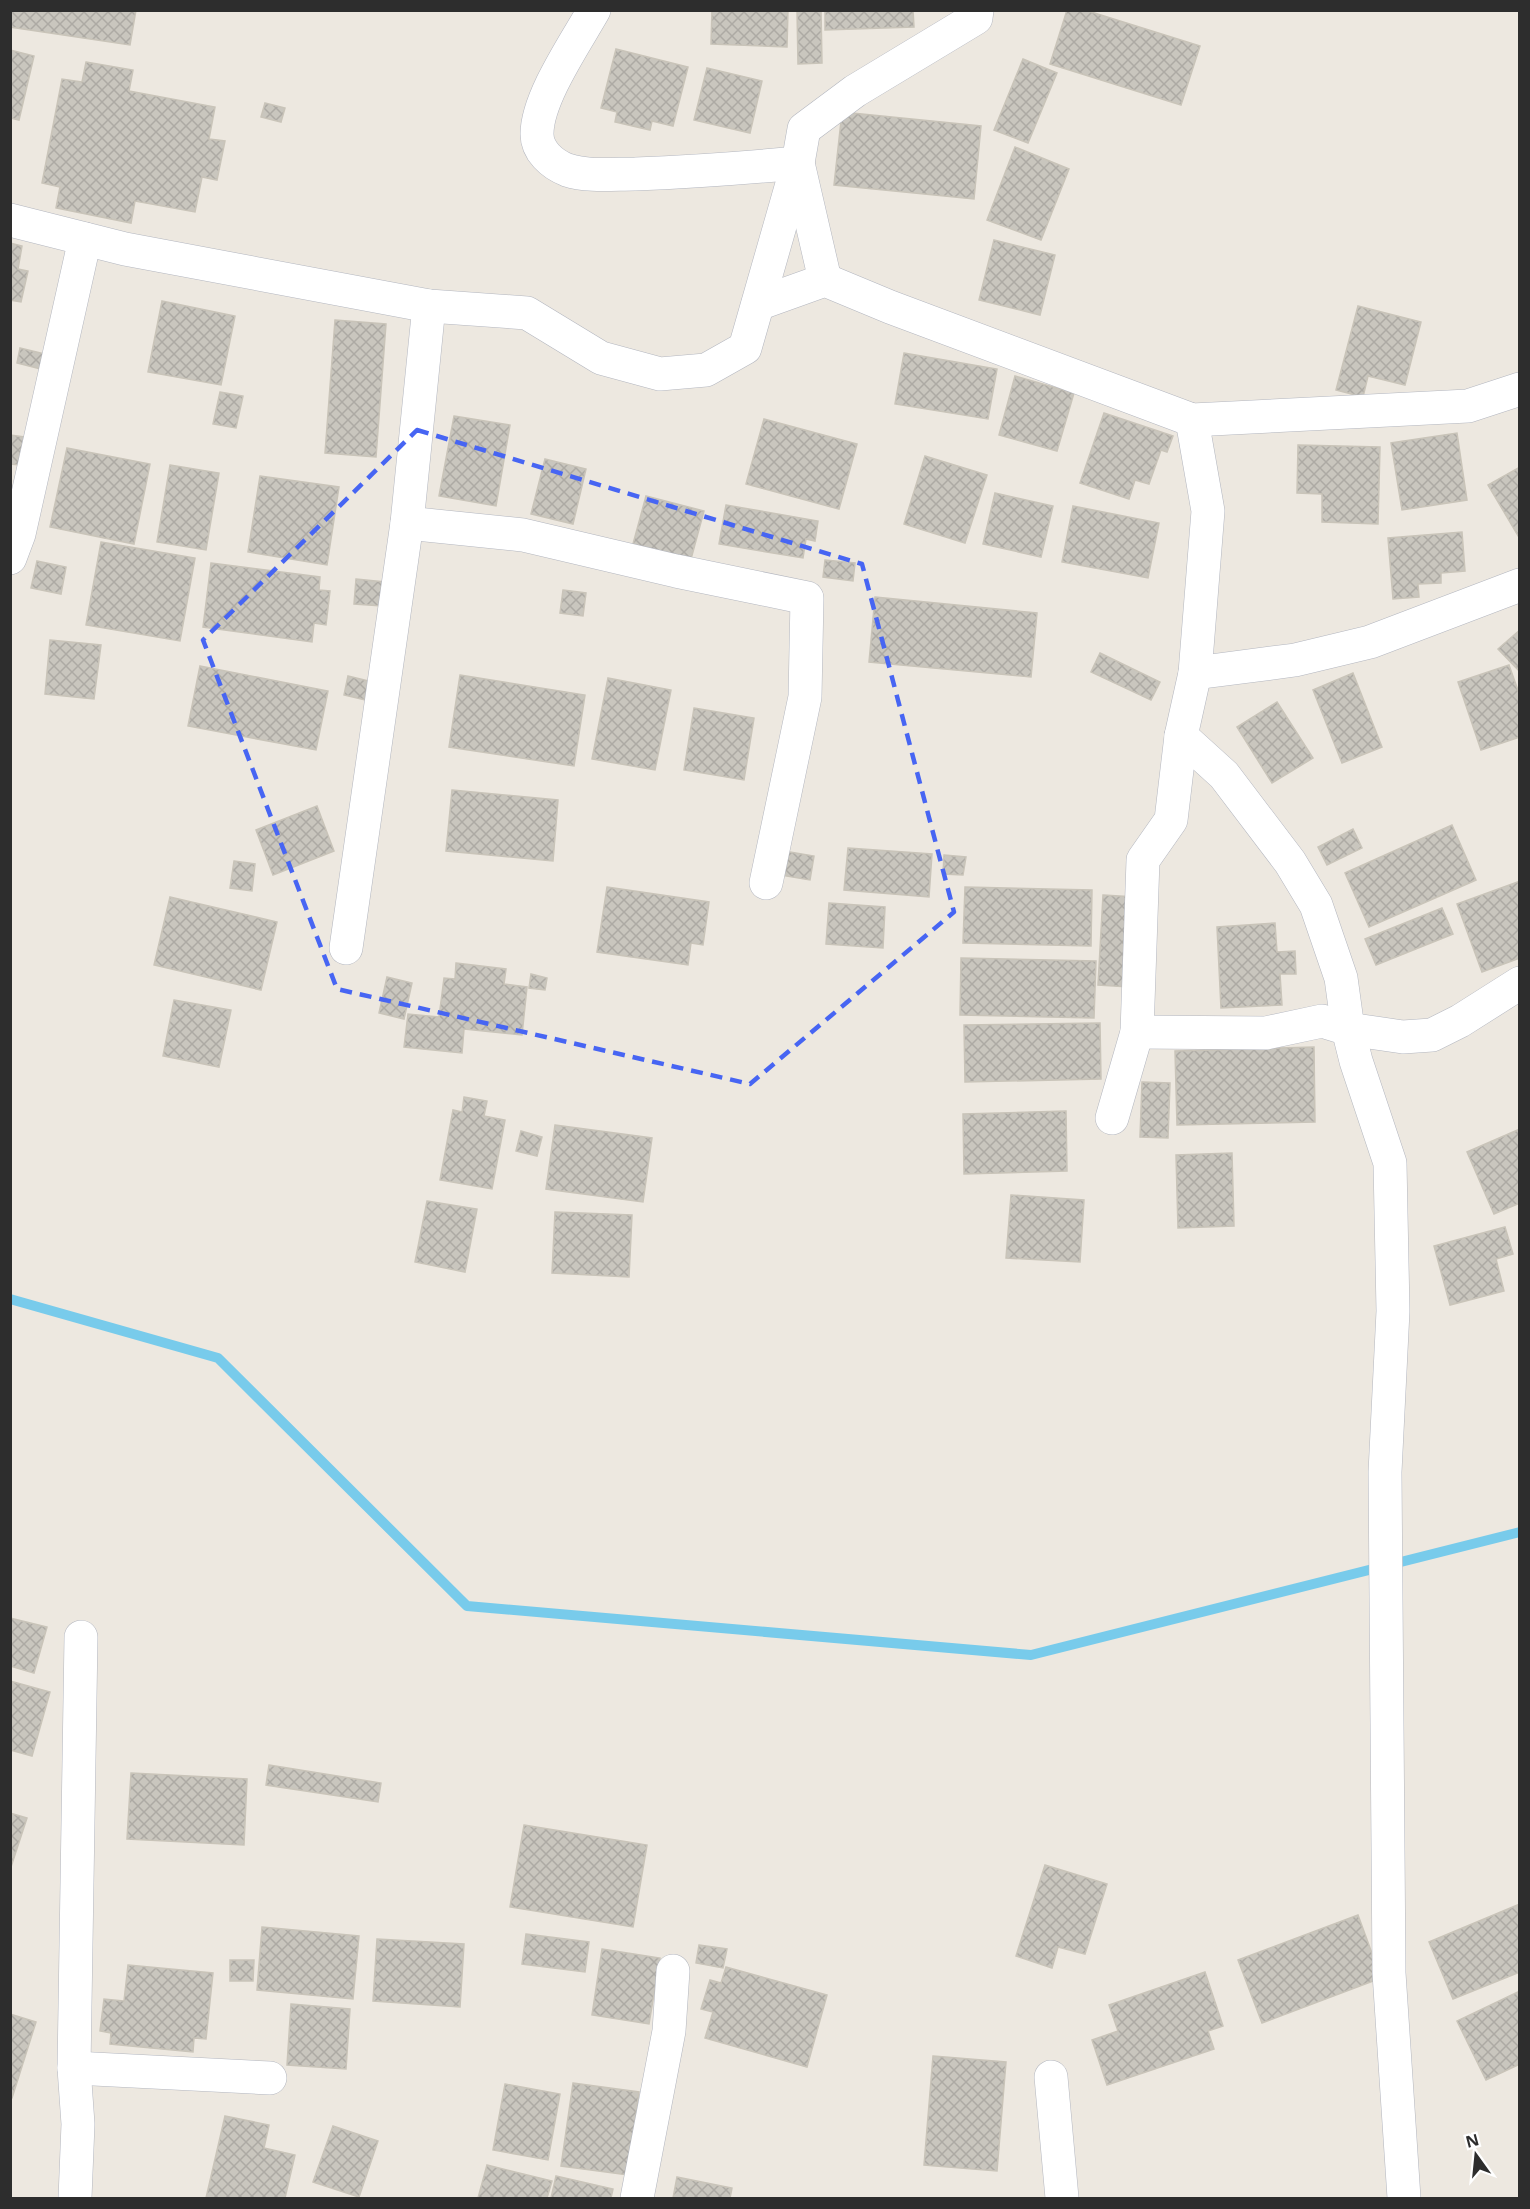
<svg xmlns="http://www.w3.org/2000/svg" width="1530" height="2209" font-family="'Noto Sans',sans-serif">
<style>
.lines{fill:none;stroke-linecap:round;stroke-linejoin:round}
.stream{stroke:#78cbeb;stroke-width:10}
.building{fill:url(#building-cross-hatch);stroke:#c9c4b9;stroke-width:1.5}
.minor-casing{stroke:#b3b6bf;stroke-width:34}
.minor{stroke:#fff;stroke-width:33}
.marked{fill:none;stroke:#4765f3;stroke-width:4.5;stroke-dasharray:12 8;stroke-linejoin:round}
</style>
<defs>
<pattern id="building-cross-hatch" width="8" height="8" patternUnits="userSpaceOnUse" patternTransform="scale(1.5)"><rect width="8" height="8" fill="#c9c6be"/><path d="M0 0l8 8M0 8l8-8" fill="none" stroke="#adaaa4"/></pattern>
</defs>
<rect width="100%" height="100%" fill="#ede8e0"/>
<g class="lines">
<path class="stream" d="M10,1299l208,59 249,248 564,49 489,-123"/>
</g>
<g class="building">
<path d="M10,10h126l-6,35 -120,-18z"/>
<path d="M712,10h76l-1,37 -76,-3z"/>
<path d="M797,10h24l1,53 -24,1z"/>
<path d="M825,10h88l1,17 -89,3z"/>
<path d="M1067,10h18l115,36 -19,59 -131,-41z"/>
<path d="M616,49l72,18 -15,59 -21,-5 -2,9 -35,-8 2,-10 -16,-4z"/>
<path d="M10,50l24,6 -15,64 -9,-2z"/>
<path d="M1023,59l34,14 -29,70 -34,-13z"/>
<path d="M86,62l47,8 -4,21 86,16 -6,32 16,2 -8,39 -15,-3 -7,35 -60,-11 -4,22 -75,-15 4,-21 -18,-4 20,-104 20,3z"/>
<path d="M707,68l55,13 -12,52 -56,-13z"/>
<path d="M265,103l20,5 -4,14 -20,-5z"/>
<path d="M842,112l139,14 -7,73 -140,-14z"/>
<path d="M1015,147l54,22 -28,71 -54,-20z"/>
<path d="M994,240l61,15 -15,60 -61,-15z"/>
<path d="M10,243l12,3 -4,23 10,2 -7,31 -11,-2z"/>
<path d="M162,301l73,15 -14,69 -73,-13z"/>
<path d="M1358,306l63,16 -16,63 -37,-9 -5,21 -27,-7z"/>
<path d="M335,320l51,4 -10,133 -51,-4z"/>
<path d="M20,348l25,6 -4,15 -24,-6z"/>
<path d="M904,353l93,16 -9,50 -93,-15z"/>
<path d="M1015,376l59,17 -17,58 -58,-16z"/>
<path d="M220,392l23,4 -7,32 -23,-4z"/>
<path d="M1104,413l69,23 -6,16 -6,-2 -12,34 -14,-4 -6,19 -49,-16z"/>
<path d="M454,416l56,9 -14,81 -57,-10z"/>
<path d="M764,419l93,25 -18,65 -93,-25z"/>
<path d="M1457,433l10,67 -65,10 -11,-67z"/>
<path d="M10,435l14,2 -4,28 -10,-1z"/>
<path d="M1298,445l82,2 -2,77 -56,-2v-28l-25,-1z"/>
<path d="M67,448l83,16 -16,80 -84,-17z"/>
<path d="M925,456l62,19 -22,68 -61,-19z"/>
<path d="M545,459l41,10 -13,55 -42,-10z"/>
<path d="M170,465l49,8 -13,77 -49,-8z"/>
<path d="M1520,467v72l-32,-54z"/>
<path d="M260,476l79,11 -12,78 -79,-13z"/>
<path d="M995,493l58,13 -12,51 -58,-13z"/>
<path d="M646,496l58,15 -13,48 -58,-15z"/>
<path d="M726,505l92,16 -3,20 -9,-2 -3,19 -84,-14z"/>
<path d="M1073,506l86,17 -11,55 -86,-16z"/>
<path d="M1462,532l3,39 -24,2v10l-23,1 1,13 -26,2 -5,-61z"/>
<path d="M101,542l94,16 -15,83 -94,-16z"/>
<path d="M825,560l30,3 -2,18 -30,-4z"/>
<path d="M37,561l29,6 -5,27 -30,-6z"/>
<path d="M211,563l109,14 -1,13 11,1 -4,34 -12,-2 -2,19 -109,-15z"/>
<path d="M356,579l29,3 -3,24 -28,-2z"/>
<path d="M563,590l23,3 -3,23 -23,-3z"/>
<path d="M875,597l162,16 -6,64 -162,-15z"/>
<path d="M1520,630v42l-22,-23z"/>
<path d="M50,640l51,5 -7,54 -49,-5z"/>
<path d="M1100,653l60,29 -9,18 -60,-28z"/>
<path d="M1509,665l11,31v41l-39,13 -23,-68z"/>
<path d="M200,666l128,25 -12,59 -128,-24z"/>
<path d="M1353,673l29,74 -40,16 -29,-73z"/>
<path d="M460,675l125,20 -11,71 -125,-19z"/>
<path d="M348,676l25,6 -3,19 -26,-6z"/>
<path d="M608,678l63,12 -16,80 -63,-11z"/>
<path d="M1277,702l36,56 -41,25 -35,-56z"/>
<path d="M694,708l60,10 -10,62 -60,-10z"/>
<path d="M452,790l106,10 -5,61 -107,-10z"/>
<path d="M317,806l17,45 -61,24 -17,-45z"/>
<path d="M1452,825l24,55 -107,47 -24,-54z"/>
<path d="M1353,829l9,19 -35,17 -9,-18z"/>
<path d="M848,848l84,6 -3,43 -85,-7z"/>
<path d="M784,851l30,5 -4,24 -30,-5z"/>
<path d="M944,855l22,2 -3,18 -20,-1z"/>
<path d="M234,861l21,3 -3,27 -22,-3z"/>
<path d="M1520,881v77l-38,14 -25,-68z"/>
<path d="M607,887l102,15 -6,43 -12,-2 -3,22 -91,-13z"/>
<path d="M965,887l127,3 -1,56 -128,-3z"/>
<path d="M1103,895l32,2 -6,90 -31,-2z"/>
<path d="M170,897l107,25 -16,68 -107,-25z"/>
<path d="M829,903l56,4 -2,41 -57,-4z"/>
<path d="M1442,908l11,26 -77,31 -11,-26z"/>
<path d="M1275,923l2,29 18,-1 1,23h-16l2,31 -61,3 -4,-81z"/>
<path d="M961,958l135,3 -2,57 -134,-3z"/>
<path d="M456,963l50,6 -2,15 23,3 -5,48 -58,-6 -2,24 -58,-6 4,-33 31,3 5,-39 11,1z"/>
<path d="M531,974l16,4 -2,12 -16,-2z"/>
<path d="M387,977l25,6 -8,36 -25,-6z"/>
<path d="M174,1000l57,10 -12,57 -56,-11z"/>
<path d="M1100,1023l1,56 -136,3 -1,-57z"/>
<path d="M1314,1047l1,75 -138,3 -2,-74z"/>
<path d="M1142,1082l28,1 -2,55 -28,-1z"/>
<path d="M464,1097l23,4 -3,15 21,4 -13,69 -52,-9 13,-70 9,2z"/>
<path d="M1066,1111l1,60 -103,3 -1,-60z"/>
<path d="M555,1125l97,13 -9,64 -97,-13z"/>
<path d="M1520,1129v74l-26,11 -27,-62z"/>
<path d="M521,1131l21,6 -5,19 -21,-5z"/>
<path d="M1232,1153l2,73 -56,2 -2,-73z"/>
<path d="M1011,1195l73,5 -4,62 -74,-4z"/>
<path d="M427,1201l50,8 -12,63 -50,-10z"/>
<path d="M555,1212l77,3 -3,62 -77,-4z"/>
<path d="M1505,1227l8,27 -17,5 8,32 -54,14 -16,-59z"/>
<path d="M10,1618l37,9 -13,46 -24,-7z"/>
<path d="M10,1681l40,11 -18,64 -22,-6z"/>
<path d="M269,1765l112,18 -3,19 -112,-17z"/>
<path d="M131,1773l116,6 -3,66 -117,-6z"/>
<path d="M10,1813l17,5 -17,52z"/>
<path d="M524,1825l123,20 -14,82 -123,-20z"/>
<path d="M1045,1865l62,19 -22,70 -27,-7 -6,21 -36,-12z"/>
<path d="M1520,1904v68l-67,27 -24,-57z"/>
<path d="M1358,1915l23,63 -119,45 -24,-63z"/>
<path d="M262,1927l97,9 -6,63 -96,-9z"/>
<path d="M526,1934l63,8 -4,30 -63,-8z"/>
<path d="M377,1939l87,5 -4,63 -87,-6z"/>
<path d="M699,1945l28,4 -4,19 -27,-5z"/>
<path d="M602,1949l58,9 -11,66 -57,-9z"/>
<path d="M230,1960h24l-1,21h-23z"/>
<path d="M128,1965l85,8 -7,66 -12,-1 -1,14 -83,-8 1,-11 -11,-2 4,-32 20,2z"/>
<path d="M726,1967l101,28 -20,72 -102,-29 8,-26 -12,-3 9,-29 11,3z"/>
<path d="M1205,1972l18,54 -15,5 6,18 -107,36 -15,-45 26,-9 -9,-26z"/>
<path d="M1520,1991v73l-34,16 -29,-59z"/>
<path d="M291,2004l59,5 -4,60 -59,-4z"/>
<path d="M10,2014l26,8 -24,76h-2z"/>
<path d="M933,2056l73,6 -9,109 -73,-6z"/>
<path d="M573,2083l66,9 -11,83 -67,-9z"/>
<path d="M505,2084l55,10 -12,66 -55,-10z"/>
<path d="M225,2116l44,9 -5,23 31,7 -10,43h-79z"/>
<path d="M333,2126l45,15 -19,56 -46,-15z"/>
<path d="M487,2165l65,16 -5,17h-69z"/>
<path d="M556,2176l57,13 -2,9h-60z"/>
<path d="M677,2177l55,11 -2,10h-57z"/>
</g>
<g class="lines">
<g class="minor-casing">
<g id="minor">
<path d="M594,10c-18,32 -57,88 -57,124 0,17 15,30 30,36 21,7 46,4 68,4 55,-2 109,-6 163,-11l27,117"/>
<path d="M10,220l115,29 304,57 98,7 74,45 59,16 46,-4 39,-22 53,-185 6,-34 51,-38 121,-73 1,-8"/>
<path d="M758,304l67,-24 65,27 302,113 276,-14 52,-17"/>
<path d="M407,523l116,12 153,36 131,27 -2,99 -39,186"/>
<path d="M10,558l9,-24 66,-295"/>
<path d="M1195,673l100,-13 75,-18 150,-57"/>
<path d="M1181,736l43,39 66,87 26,43 25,73 7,51 8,32 34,102 3,148 -8,161 4,501 15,225"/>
<path d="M346,948l61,-425 22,-217"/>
<path d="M1137,1032l129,1 56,-12 26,8 55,8 29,-2 28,-14 60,-38"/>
<path d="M1112,1118l25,-86 6,-172 28,-40 10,-84 14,-63 13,-162 -16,-91"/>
<path d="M74,2068l196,10"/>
<path d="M1051,2077l11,121"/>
<path d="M75,2198l3,-74 -4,-56 7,-431"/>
<path d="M637,2198l32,-167 4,-60"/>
</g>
</g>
<use href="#minor" class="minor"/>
</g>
<path class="marked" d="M417,430l445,134 92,348 -204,172 -413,-95 -134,-349z"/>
<rect width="1530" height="2209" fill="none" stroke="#2d2d2d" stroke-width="24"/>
<g transform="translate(1476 2155) rotate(345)" stroke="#ffffff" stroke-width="4.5" paint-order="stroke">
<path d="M0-4.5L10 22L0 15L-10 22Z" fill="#2d2d2d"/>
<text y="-9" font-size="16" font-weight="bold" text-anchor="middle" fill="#2d2d2d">N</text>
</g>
</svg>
